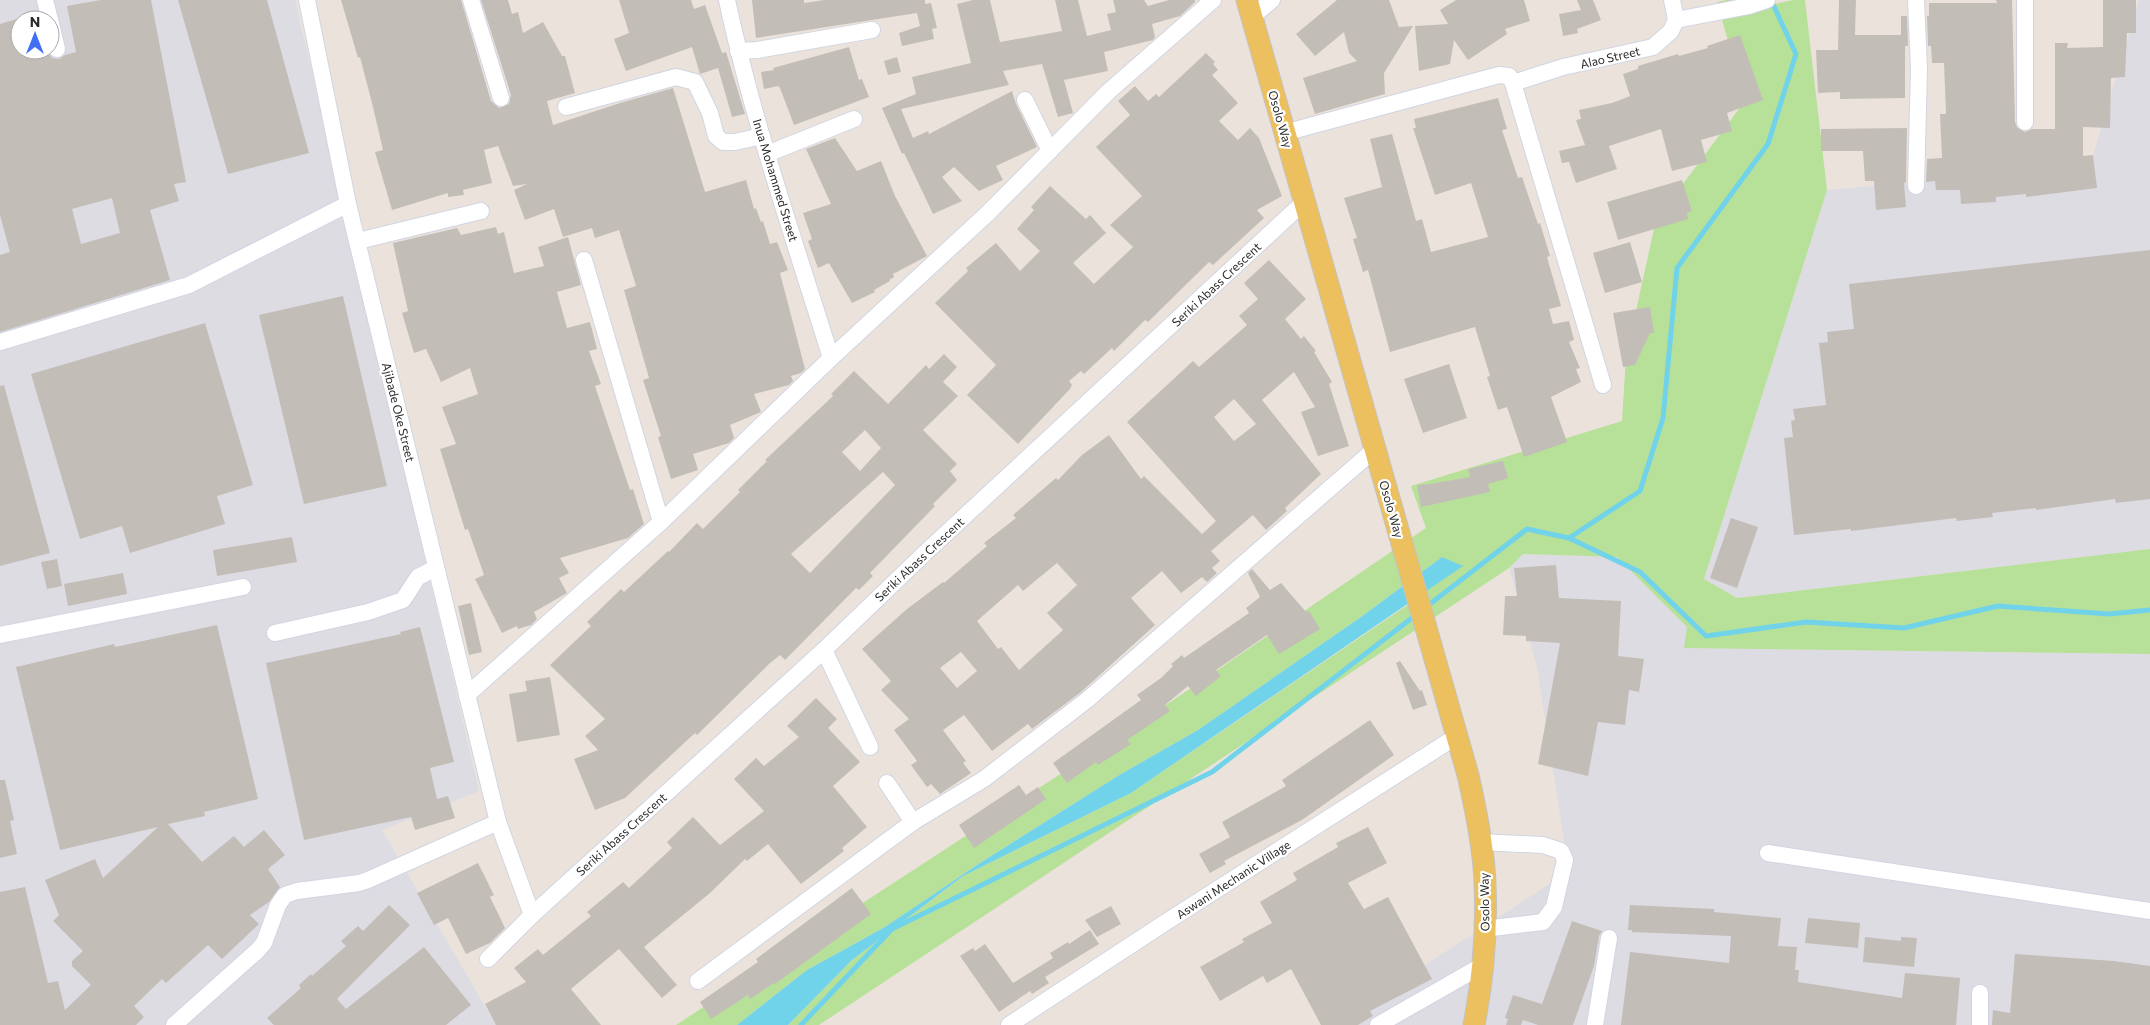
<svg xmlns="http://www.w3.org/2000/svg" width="2150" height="1025" font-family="Commissioner,sans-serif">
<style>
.industrial{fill:#dddce3;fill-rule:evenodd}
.green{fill:#b7e099}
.water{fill:#71d3ea}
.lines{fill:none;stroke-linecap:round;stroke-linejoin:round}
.stream{stroke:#71d3ea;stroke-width:5}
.building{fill:#c3bdb8;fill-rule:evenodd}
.minor-casing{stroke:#d1d5e2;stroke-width:18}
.major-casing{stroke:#c3c3c3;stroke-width:23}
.minor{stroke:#fff;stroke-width:16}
.major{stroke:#ecc05f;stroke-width:21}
.labels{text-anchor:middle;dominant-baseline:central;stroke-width:4.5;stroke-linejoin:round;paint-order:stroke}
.street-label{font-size:12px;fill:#292929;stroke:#fff}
</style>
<rect width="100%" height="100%" fill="#ebe3db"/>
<g class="industrial">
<path d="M0,0h295l184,791 -97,39 114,195h-496zM20,20h30v30h-30z"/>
<path d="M2139,0h11v549l-413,49 -33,-19 123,-389 263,-24z"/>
<path d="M1523,554l94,3 71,71 -4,20 466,6v371h-817l224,-146 8,-32 -28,-180 -28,-99z"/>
</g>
<path class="green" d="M1726,0h29l10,6 28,-6h12l22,190 -123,389 33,19 413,-49v105l-466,-6 3,-21 -70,-70 -94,-3 -14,14 -690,457h-31l64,-65 111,-84 168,-83 284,-193 27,-43 -81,60 -163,113 -77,44 -144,91 -92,62 -78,43 -70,55h-61l490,-320 260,-177 -15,-42 211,-65 4,-65 30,-136 89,-119 -28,-99z"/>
<path class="water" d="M1442,557l21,9 -332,227 -168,83 -111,84 -64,65h-51l70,-55 78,-43 92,-62 144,-91 77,-44 163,-113z"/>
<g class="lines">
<g class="stream">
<path d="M1569,538l71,-47 23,-73 14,-150 91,-124 28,-90 -25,-54"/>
<path d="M1426,607l101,-78 42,9 71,34 66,64 100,-14 98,6 94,-22 111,8 41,-4"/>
<path d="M801,1025l91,-96 320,-157 205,-158"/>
</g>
</g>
<g class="building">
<path d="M101,0h50l35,182 -12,2 5,17 -29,9 20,70 -170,52v-77l10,-3 -10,-37v-191l20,-6v32h27l5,8 7,1 6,-4 11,-3 -9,-46zM112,198l8,35 -39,11 -9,-35z"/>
<path d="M178,0h89l42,153 -81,21z"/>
<path d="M341,0h120l30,101 8,7 10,-4 2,-9 -30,-95h27l4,14 6,-2 5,21 20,-11 19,34h3l10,37 -28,8 6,24 67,-22 53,-15 32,104 41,-12 8,29 2,-1 5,14 2,-1 7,23 7,-2 11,28 -8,3 25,96 -4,4 -10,3 2,5 -4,4 -35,9 7,18 -31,13 4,13 -5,5 -36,11 5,16 -27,9 -13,-42 3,-1 -18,-56 6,-2 -25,-88 12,-4 -17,-56 -24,8 -3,-10 -29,9 -9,-28 -29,11 -11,-30 13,-6 -14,2 -15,-40 -14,4 8,33 -29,7 1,5 -16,2v-4l-56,17 -17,-58 8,-2 -10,-43 -13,-50 -2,1z"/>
<path d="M619,0h72l3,9 11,-4 17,48 4,-1 19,62 -13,3 -14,-49 -18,6 -8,-27 -66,24 -12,-32 15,-6z"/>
<path d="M752,0h52v3l20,-3h101v4l6,-1 6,25 -5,1 2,10 -32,7 -3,-13 21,-7 -3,-13 -161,25z"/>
<path d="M973,0h17l10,42 62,-11 -7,-31h23l9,36 24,-6 -4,-16 9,-2 -3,-12h31l4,6 21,-6h26v2l-15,14 -28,8 3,13 -2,3 -49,12 4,19 -44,9 9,33 -15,4 -16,-53 -39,7 6,14 -108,24 12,29 15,-7 1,3 83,-43 4,13 21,43 -41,19 7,14 -24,11 -25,-24 -12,10 20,24 -29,13 -29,-61 -2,1 -20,-46 34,-14 -4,-17 59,-14 -14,-59z"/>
<path d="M1337,0h52l10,27 14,-1 -29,47 1,21 -70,20 -12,-36 54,-17 -8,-8 -5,-21 -29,24 -19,-22z"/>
<path d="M1456,0h68l6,21 -25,8 2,5 -39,26 -14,-20 -4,24 -31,7 -4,-45 33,-2 -8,-14z"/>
<path d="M1577,0h16l8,20 -24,9 1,4 -15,3 -4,-22 22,-4z"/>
<path d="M1839,0h17l-1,35h46v-19h6l1,30h-3v52l-65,1v-7l-22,1 -2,-43h22z"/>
<path d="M1996,0h16l3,122 2,5 8,5 7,-3h23v-86h13l-1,5 36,-1v-47h33v33h-9l-2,44 -14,1 -1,50 -27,-1v29l10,-1 4,33 -71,9v-3l-30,3v5l-35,2 -1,-14h-24l-1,-9 -9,1 1,-23 15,-1 -2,-44h6l-2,-51h-12l-1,-17h-3l-1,-30h2v-13h68z"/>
<path d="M1740,35l23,65 -36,13 5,18 -31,9 6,22 -35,9 -11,-42 -52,17 8,23 -41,14 -7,-21 -7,1 -3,-12 26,-6 -9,-25 5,-1 -2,-9 33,-7 18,-7 -7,-22 15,-5v-3l40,-12 1,2 29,-8 -1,-2z"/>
<path d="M849,47l10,33 3,-1 7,18 -75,28 -14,-37 -2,-2 -14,3 -3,-17 13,-2 -1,-2z"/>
<path d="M1206,53l9,9 -2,2 5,6 -6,5 26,28 -19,18 19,19 12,-12 9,10 23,58 -25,14 7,8 -51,47 -4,-3 -61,60 -3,-2 -31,31 -2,-3 -28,26 -3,-3 -12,10 3,4 -2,4 -52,55 -51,-49 29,-30 -61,-62 33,-32 -2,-3 30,-25 24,28 20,-20 -23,-22 17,-19 -3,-3 19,-21 36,33 4,-4 16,18 -33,30 21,21 39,-37 -23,-22 32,-29 -46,-49 34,-32 -12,-14 17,-15 13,15 8,-7 3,3z"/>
<path d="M897,57l4,15 -13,3 -4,-14z"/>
<path d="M1498,98l9,31 -5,1 16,48 4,-1 16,47 2,-1 10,33 -3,1 14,49 -12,3 4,15 16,-3 5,19 -5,2 11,26 -4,1 5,13 -30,15 16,45 -43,15 -17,-50 -9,3 -11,-33 3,-1 -15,-49 -85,25 -22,-82 -5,2 -10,-33 4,-1 -13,-40 38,-11 -12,-48 22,-5 24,87 6,-2 9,33 57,-15 -17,-54 -36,12 -22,-67h3l-2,-9z"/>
<path d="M1907,128l-1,54 -2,1 2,24 -30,3 -2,-29h-9l-2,-30h-42v-22z"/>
<path d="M835,138l22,33 24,-10 14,35 32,60 -34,18 1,3 -5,3 1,1 -16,9 1,2 -23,11 -23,-40 -11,5 -10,-27 4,-2 -9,-26 28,-9 -25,-55z"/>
<path d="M1682,180l10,31 -5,2 1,6 -70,21 -11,-38z"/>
<path d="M496,227l2,7 6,-2 10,41 30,-7 -6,-19 30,-10 13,48 -24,7 10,36 23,-6 7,27 -8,2 12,33 -6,2 35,104 3,-1 11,35 -16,14 -68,20 9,15 -10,5 8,15 -33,19 3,7 -6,6 -13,4 -1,-3 -15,7 -27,-54 9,-4 -16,-46 -3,1 -25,-81 16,-5 -14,-37 36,-13 -8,-26 -29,14 -15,-33 -12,4 -12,-40 6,-2 -15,-68 64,-15 4,7z"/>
<path d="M1630,242l12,40 -37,11 -12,-40z"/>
<path d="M2150,250v249l-34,4 -1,-4 -79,11v-2l-44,5 1,4 -36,4 -1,-3 -105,13v-2l-57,6 -10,-97 9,-1 -2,-16 4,-1 -2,-11 33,-4 -7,-62 9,-1 -1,-10 27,-3 -5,-45z"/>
<path d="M1269,260l37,39 -21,20 16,20 3,-3 12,15 -2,1 18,30 -3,2 20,62 -31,10 -17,-44 14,-5 -21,-35 -32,28 59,74 -36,34 2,3 -21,19 -13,-15 -42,36 9,10 -8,7 5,5 -10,9 -5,-5 -21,16 -19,-22 -31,27 24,27 -74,67 -49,37 -4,-5 -36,27 -28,-36 -21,15 23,31 -3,2 8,10 -31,21 -9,-10 -4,3 -16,-22 6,-4 -23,-31 15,-11 -28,-29 10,-9 -29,-32 45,-40 36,-27 1,1 43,-37 -3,-3 32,-25 -3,-3 43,-37 2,2 24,-25 27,-20 32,44 3,-3 58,58 14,-13 -89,-99 66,-61 6,6 48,-42 -8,-9 19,-17 -14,-16zM1234,399l22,25 -22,17 -20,-24zM1057,563l20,22 -30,28 16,17 -44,40 -18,-23 -3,2 -21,-28 41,-36 5,6zM961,652l16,19 -20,17 -17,-20z"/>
<path d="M343,296l44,190 -83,18 -45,-189z"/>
<path d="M1650,307l4,26h-4l-15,32 -12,2 -10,-54z"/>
<path d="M205,323l48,162 -36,11 8,28 -95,29 -8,-27 -42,13 -49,-165z"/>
<path d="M944,354l13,13 -14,15 15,14 -35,34 34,34 -7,7 7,9 -24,24 2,2 -65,67 3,3 -14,14 -3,-2 -71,72 -5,-5 -11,9 -72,71 -2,-2 -70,65 -30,12 -21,-51 24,-9 -13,-14 20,-17 -55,-54 41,-39 -4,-4 34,-33 3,3 44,-41 1,1 28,-29 6,6 37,-37 -2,-2 29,-29 -2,-1 68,-64 -2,-2 23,-23 34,33 38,-39 3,4zM865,430l16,18 -21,23 -18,-19zM883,472l12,13 -85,88 -19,-19z"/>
<path d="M1449,364l18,54 -44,15 -19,-54z"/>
<path d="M4,385l46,168 -50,13v-180z"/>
<path d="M1503,461l5,17 -20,6 2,8 -69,15 -4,-22 13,-1 40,-7 -2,-8z"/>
<path d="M1731,518l27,9 -21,61 -27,-10z"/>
<path d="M292,537l5,25 -80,14 -4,-26z"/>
<path d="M57,559l5,27 -15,3 -6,-27z"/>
<path d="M1556,565l3,33 62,3 -3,55 26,3 -5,33 -10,-2 -4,35 -27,-3 -10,54 -50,-12 22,-121 -34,-2v-5l-23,-1 2,-39h12l-3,-28z"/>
<path d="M1252,569l18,21 11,-7 25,29 3,-1 11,18 -41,25 -12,-19 -51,35 5,6 -25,20 -8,-10 -23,19 5,6 -43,29 4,4 -33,21 -2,-3 -29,21 -14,-20 88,-63 -4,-5 24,-17 12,-12 -2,-2 11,-9 2,3 65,-45 -3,-5 14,-11 -12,-24z"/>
<path d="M123,573l4,21 -59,12 -4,-22z"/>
<path d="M471,603l11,49 -13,3 -11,-49z"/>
<path d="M217,625l41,174 -54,13 1,4 -37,8 34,38 32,-26 10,11 20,-17 21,25 -17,14 12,18 -11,15 -19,13 9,9 -37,35 -14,-14 -42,38 -4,-4 -28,27 10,11 -8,8h-136v-133l25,-5 23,96 10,-2 7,29 26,-25 -19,-19v-5l11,-10 -30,-30 6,-6 -14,-35 50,-21 8,19 55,-51 -98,23 -44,-183 98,-23 1,3z"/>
<path d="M420,627l34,135 -24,6 7,31 11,-3 7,22 -40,12 -4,-13 -107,23 -38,-177 135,-29 -1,-2z"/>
<path d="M1400,661l20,30 2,-1 5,15 -14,5 -17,-47z"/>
<path d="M550,677l10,58 -43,7 -8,-48 18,-3 -2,-10z"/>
<path d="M816,698l21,21 -9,9 32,34 -27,24 34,41 -25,21 2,3 -43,33 -33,-40 -21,17 -2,-2 -35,34 -66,54 33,38 -15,13 -43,-49 -48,40 30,36h-105l-11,-21 41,-22 -12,-14 24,-19 5,6 48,-39 -4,-4 36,-30 6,6 43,-40 -5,-6 26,-25 27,28 44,-34 -30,-32 22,-21 8,8 35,-29 -12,-11z"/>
<path d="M1370,720l24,35 -92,65 -78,41 2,3 -16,9 -11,-19 31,-17 -8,-15 64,-36 -4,-6z"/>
<path d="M0,780h5l9,40 -4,1 7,33 -17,4z"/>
<path d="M1019,785l7,10 12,-8 8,12 -72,49 -15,-23z"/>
<path d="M1368,827l19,36 -39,20 16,26 24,-12 44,82 -62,32 3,5 -15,9h-37l-30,-56 -24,14 -4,-7 -43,25 -20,-34 44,-25 -2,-3 30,-16 -12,-21 37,-22 -4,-7 45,-26 -2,-4z"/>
<path d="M478,863l16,32 -4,2 15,31 -15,15 -24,11 -18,-36 -14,7 -17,-32z"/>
<path d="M852,888l19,26 -96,70 -1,-1 -24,16 -2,-4 -37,24 -11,-17 58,-40 -2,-3z"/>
<path d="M389,905l21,20 -73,74 9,10 78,-62 47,58 -25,20h-172l-7,-7 34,-30 -2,-3 12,-11 1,2 34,-30 -5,-5 17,-15 5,5z"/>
<path d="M1630,905l84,4v3l67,6 -3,28 19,1 -2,23h4l-1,12 104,16 3,-25 55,5 -4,47h-335l9,-73 99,11 2,-27 -99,-4v-2h-4z"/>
<path d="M1111,906l10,18 -24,13 -12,-17z"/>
<path d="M1808,918l52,5 -2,25 -53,-5z"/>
<path d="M1572,921l30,10 -3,5 -5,30 -21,59h-35l-15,-5 -2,5h-15l2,-6 -3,-1 8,-23 29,9z"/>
<path d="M1090,930l9,14 -54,33 4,6 -17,11 -2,-3 -31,21 -39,-56 13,-8 2,3 10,-7 28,39 40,-25 -3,-5 18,-11 1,2z"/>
<path d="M1865,937l36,4v-4l16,1 -3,29 -51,-5z"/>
<path d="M2015,954l99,7 36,5v59h-158l1,-15 17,3z"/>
</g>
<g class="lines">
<g class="minor-casing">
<g id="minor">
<path d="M45,0l5,20"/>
<path d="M307,0l41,204 150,618 34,93 -44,44"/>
<path d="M471,0l30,98"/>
<path d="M727,0c26,122 67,239 104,358"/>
<path d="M2025,0v122"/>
<path d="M1253,16l19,-16"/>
<path d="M50,20l7,29"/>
<path d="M1676,20l73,-14 18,-6"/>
<path d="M738,51l19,-1 115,-20"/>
<path d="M1513,83l50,-16 90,-20 18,-16 5,-11 -4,-20"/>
<path d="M1025,100l25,51"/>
<path d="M566,107l110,-30 19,5 15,31 6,23 7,6h12l27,-6"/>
<path d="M1284,133l215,-58 10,1 4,7 90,302"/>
<path d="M767,154l87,-35"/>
<path d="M1916,186l3,-117 -3,-69"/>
<path d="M358,241l123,-30"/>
<path d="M584,260l77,262"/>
<path d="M0,342l189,-57 159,-81"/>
<path d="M275,633l93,-21 35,-12 15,-23 18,-9"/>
<path d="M0,635l243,-48"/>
<path d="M824,650l46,97"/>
<path d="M467,695l194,-173 170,-164 157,-145 120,-121 105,-92"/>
<path d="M887,783l26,39"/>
<path d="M1480,842l63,3 18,6 4,9 -11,47 -11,15 -59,7"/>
<path d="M1768,853l382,58"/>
<path d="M532,915l292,-265 102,-98 378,-350"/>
<path d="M698,981l215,-159 71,-43 103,-79 288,-251"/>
<path d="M174,1025l83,-74 7,-8 14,-38 7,-10 12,-4 62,-8 9,-3 130,-58"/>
<path d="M1009,1025l154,-101 294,-188"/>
<path d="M1378,1025l105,-60"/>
<path d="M1595,1025l14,-87"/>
<path d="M1980,1025v-32"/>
</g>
</g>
<g class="major-casing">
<path id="major" d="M1247,0l221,775c8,35 16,73 17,109 2,46 -2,95 -11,141"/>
</g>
<use href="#minor" class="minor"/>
<use href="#major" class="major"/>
</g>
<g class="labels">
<g class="street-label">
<text transform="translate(1610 57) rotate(-13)">Alao Street</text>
<text transform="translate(1281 119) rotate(74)">Osolo Way</text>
<text transform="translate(776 180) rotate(73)">Inua Mohammed Street</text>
<text transform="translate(1216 284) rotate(-43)">Seriki Abass Crescent</text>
<text transform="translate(399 412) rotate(76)">Ajibade Oke Street</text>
<text transform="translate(1392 509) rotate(74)">Osolo Way</text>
<text transform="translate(919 559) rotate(-43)">Seriki Abass Crescent</text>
<text transform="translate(621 834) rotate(-42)">Seriki Abass Crescent</text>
<text transform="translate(1233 879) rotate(-33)">Aswani Mechanic Village</text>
<text transform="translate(1484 902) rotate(-91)">Osolo Way</text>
</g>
</g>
<g transform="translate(35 35)"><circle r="24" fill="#ffffff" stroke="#a9a9a9"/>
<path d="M0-4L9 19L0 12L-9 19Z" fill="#406ff4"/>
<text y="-8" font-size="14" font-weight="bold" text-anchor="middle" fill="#292929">N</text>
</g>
</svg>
